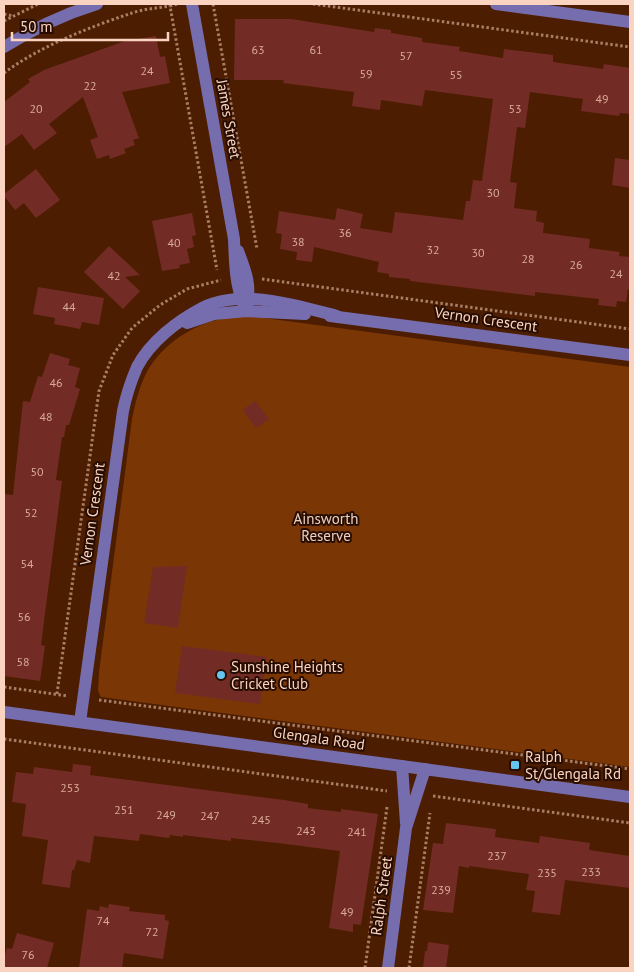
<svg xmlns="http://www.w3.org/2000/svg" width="634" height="972" font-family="'PT Sans',sans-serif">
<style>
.green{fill:#7b3605}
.building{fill:#732c25}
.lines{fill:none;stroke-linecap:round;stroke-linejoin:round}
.path{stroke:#a97e66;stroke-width:3;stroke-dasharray:2.5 2.5;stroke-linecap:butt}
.minor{stroke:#766dae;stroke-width:12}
.poi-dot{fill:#65c5ee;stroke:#270d01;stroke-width:2}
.labels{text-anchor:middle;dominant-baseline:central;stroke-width:4;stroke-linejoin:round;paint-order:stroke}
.number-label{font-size:12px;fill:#d9aa9a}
.street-label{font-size:15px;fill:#fbd4c1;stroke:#270d01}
.park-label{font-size:15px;fill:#edd0c2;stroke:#270d01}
.poi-label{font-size:15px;fill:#fbd4c1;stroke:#270d01;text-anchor:start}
</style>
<rect width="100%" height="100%" fill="#4c1d00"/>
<!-- green -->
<path class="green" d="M 257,317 L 630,367 L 630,767 L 101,697 L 98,691 L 99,672 L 132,419 C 135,405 138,391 144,378 C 157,348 190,325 222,319 C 233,316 245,317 257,317 Z"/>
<!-- building -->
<g class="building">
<polygon points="235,19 291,19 374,32 375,28 391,30 391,33 422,38 422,42 460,47 459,51 503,58 504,49 553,55 553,62 603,69 604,64 630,68 630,114 620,113 619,116 581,111 583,99 530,92 525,128 517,127 510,182 517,183 514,208 537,211 536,221 544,223 543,233 590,239 589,248 620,252 619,256 630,257 630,289 628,289 626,302 617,301 616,307 598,305 599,299 535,292 535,296 410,281 410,279 389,277 389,274 377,272 379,262 314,247 312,262 296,260 297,252 280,249 282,234 276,233 279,211 335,220 337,208 363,214 360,228 392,233 395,212 463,220 466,201 470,201 473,180 482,181 493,99 425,90 422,106 381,100 380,110 352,106 354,92 283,83 284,80 234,80"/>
<polygon points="156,36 160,57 165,56 170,83 122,92 139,138 133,140 135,145 124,149 126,153 110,159 109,155 97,159 90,140 98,137 83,97 49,124 57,133 34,150 22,134 4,147 4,102 30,82 28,79 44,70 125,41"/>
<polygon points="615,158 630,160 630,188 612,185"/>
<polygon points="36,169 60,200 36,218 24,203 15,210 4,196 4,194"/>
<polygon points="192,213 196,235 192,236 194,247 187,249 190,263 179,265 180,268 162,271 152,221"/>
<polygon points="109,246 140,275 125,277 140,291 123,309 84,272"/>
<polygon points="38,287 104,298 99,325 82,322 80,329 54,324 55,318 33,314"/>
<polygon points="50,353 70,359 68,365 80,368 75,387 80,389 69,425 66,425 64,437 62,437 56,480 62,481 41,645 45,646 40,681 4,676 4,494 13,495 23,401 30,402 38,376 42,377"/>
<polygon points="255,401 269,419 256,428 243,410"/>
<polygon points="187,566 178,628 144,623 153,567"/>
<polygon points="182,646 267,657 260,704 175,693"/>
<polygon points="73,764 91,766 90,775 284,800 308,804 308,808 341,812 341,809 378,814 361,925 353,924 353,932 329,928 340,851 278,843 231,838 231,841 183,835 183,837 170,835 169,838 140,834 139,841 94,836 90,863 77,860 74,870 72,870 70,888 42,884 48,840 22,836 26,804 12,802 16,772 33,774 34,767 72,772"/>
<polygon points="446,823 496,829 495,837 539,843 540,836 590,843 589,850 630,856 630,888 565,880 560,915 532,912 535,891 526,890 529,874 469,866 469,868 459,866 453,913 423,910 433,843 443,844"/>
<polygon points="109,904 130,907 129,911 165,915 165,920 169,921 163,959 124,953 122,968 79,968 87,909 99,911 100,906 108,908"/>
<polygon points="17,933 54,943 47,968 4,968 4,958 7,948 12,949"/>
<polygon points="428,942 449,945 446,968 423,968 425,951 427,951"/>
</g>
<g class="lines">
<!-- path -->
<g class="path">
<polyline points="177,4 170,6 217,270"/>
<polyline points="213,4 257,249"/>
<polyline points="313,4 630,47"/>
<polyline points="4,14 13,16"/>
<polyline points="4,21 38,4"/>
<path d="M 4,73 C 40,46 90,27 132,13 C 144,9 157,8 170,6"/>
<polyline points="262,279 630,329"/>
<polyline points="4,687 68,696"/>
<polyline points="57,694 99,391 113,355 132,328 160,305 187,289 221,280"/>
<polyline points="99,700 630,769"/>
<polyline points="4,739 387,791"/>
<polyline points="433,796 630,823"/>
<polyline points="365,968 387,807"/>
<polyline points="409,968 430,813"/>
</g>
<!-- minor -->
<g class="minor">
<path d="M 192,4 L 234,239 C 235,263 235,284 244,306"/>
<polyline points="496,4 630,22"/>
<path d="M 4,47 C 33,29 64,14 97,4"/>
<path d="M 238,251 C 246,272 251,284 247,306"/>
<polyline points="330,316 630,355"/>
<polyline points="187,323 214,314 246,311 305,314"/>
<polyline points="4,712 630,797"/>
<path d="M 80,722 L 123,411 C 126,396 131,381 137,367 C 150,342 177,321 202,308 C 216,300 238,298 254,299 C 282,301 310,309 337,316"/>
<polyline points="402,766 406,823"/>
<polyline points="388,968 406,828 425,769"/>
</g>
</g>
<!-- markers -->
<g class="poi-dot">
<circle cx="221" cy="675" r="5"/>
<rect x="510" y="760" width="10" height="10" rx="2.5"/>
</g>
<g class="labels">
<!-- number labels -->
<g class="number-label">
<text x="258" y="49">63</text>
<text x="316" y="49">61</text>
<text x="406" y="55">57</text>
<text x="147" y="70">24</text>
<text x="366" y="73">59</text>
<text x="456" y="74">55</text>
<text x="90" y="85">22</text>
<text x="602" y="98">49</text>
<text x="36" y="108">20</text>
<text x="515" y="108">53</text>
<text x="493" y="192">30</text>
<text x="345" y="232">36</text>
<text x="298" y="241">38</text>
<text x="174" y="242">40</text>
<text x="433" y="249">32</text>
<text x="478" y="252">30</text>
<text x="528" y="258">28</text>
<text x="576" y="264">26</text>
<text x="616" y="273">24</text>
<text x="114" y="275">42</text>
<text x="69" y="306">44</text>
<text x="56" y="382">46</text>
<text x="46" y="416">48</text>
<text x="37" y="471">50</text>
<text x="31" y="512">52</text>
<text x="27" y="563">54</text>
<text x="24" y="616">56</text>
<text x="23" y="661">58</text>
<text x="70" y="787">253</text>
<text x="124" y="809">251</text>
<text x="166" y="814">249</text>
<text x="210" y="815">247</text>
<text x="261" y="819">245</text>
<text x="306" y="830">243</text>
<text x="357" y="831">241</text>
<text x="497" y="855">237</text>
<text x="591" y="871">233</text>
<text x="547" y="872">235</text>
<text x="441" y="889">239</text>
<text x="347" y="911">49</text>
<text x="103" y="920">74</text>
<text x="152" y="931">72</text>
<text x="28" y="954">76</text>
</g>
<!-- street labels -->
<g class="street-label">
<text transform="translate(229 119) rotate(80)">James Street</text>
<text transform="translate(486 319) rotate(8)">Vernon Crescent</text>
<text transform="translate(92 514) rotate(-82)">Vernon Crescent</text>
<text transform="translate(319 738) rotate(8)">Glengala Road</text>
<text transform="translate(381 896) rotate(-82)">Ralph Street</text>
</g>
<!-- park labels -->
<g class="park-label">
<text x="326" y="518">Ainsworth<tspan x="326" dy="17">Reserve</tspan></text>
</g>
<!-- poi labels -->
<g class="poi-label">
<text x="231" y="666">Sunshine Heights<tspan x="231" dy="17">Cricket Club</tspan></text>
<text x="525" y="756">Ralph<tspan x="525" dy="17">St/Glengala Rd</tspan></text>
</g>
</g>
<!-- border -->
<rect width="634" height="972" fill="none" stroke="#fbd4c1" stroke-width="10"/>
<!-- scale -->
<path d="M12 32v8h156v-8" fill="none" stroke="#fbd4c1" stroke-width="2.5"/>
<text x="20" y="32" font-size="15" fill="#fbd4c1" stroke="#270d01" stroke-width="4" paint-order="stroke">50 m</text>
</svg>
